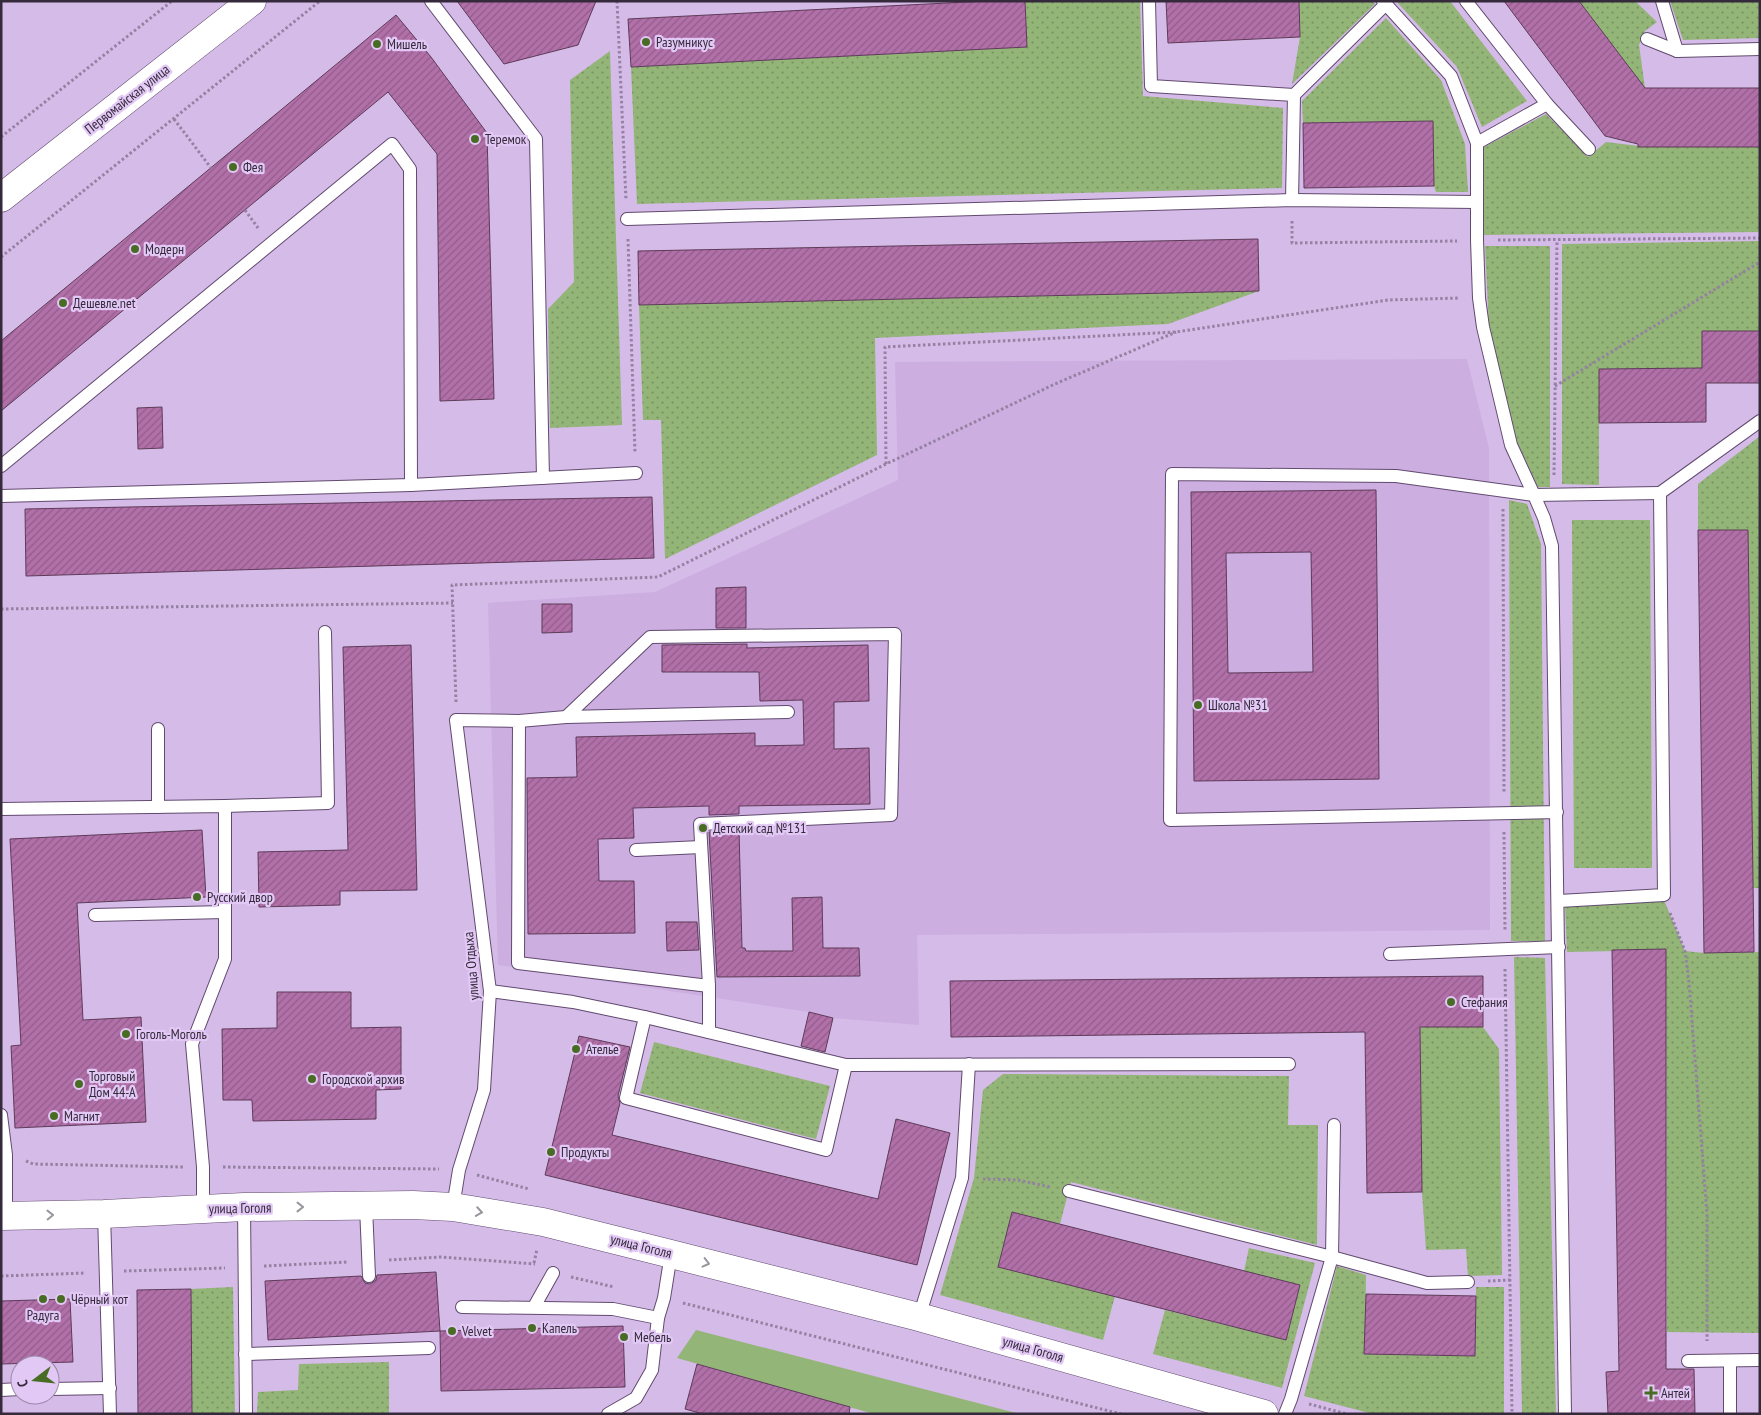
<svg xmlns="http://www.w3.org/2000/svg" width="1761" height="1415" font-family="'PT Sans Narrow',sans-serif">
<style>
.built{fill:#ccaee0}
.grass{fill:url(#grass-dots)}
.green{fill:#93b577}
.building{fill:url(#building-hatch);stroke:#5e3b59;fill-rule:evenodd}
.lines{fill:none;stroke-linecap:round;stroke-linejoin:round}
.service-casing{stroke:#614a6f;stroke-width:14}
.tertiary-casing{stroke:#614a6f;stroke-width:29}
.path{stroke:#9582a3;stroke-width:3;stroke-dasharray:2.5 2.5;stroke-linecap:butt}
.service{stroke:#fff;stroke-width:12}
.tertiary{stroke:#fff;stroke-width:28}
.oneway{stroke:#9a949d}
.poi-dot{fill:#486c24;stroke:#e2c8f4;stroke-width:2}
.labels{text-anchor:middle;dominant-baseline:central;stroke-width:4.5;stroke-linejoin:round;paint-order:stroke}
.poi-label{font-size:14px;fill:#342a3b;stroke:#e2c8f4;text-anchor:start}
.street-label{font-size:14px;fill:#342a3b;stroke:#e2c8f4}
</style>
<defs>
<pattern id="grass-dots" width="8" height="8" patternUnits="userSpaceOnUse" patternTransform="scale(1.25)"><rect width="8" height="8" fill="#93b577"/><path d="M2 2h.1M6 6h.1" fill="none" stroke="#799363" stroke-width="1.8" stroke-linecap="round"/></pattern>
<pattern id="building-hatch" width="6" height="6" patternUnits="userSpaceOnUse" patternTransform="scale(1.25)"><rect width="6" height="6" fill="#b270a9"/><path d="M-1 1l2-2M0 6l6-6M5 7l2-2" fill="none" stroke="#925c8b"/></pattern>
</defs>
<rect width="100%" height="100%" fill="#d5bbe7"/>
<!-- built -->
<polygon class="built" points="1467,359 1489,448 1490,930 917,935 919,1025 833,1018 809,1012 498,965 488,603 655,592 898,480 895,362"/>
<!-- grass -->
<g class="grass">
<polygon points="1025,1 1140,1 1143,96 1283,108 1282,188 637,204 631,67 1027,47"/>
<polygon points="1299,1 1372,1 1375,4 1292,84 1300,37"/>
<polygon points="1396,1 1450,1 1527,101 1482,127 1457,67"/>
<polygon points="1579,1 1635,1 1657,22 1645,31 1639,45 1645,88"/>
<polygon points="1670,1 1760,1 1760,38 1683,40"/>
<polygon points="1386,18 1441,80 1465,144 1468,192 1436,192 1434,186 1432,121 1303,123 1302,101"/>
<polygon points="610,51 622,425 550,428 548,309 574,282 570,80"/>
<polygon points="1546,114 1588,157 1606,142 1647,147 1760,147 1760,232 1484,235 1484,147"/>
<polygon points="1760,241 1760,331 1702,331 1702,368 1599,369 1599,485 1562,484 1562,244"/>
<polygon points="1485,246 1550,246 1550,487 1538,487 1517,442 1489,326"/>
<polygon points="1259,291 1168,324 875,338 877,455 665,559 661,420 643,420 639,305"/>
<polygon points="1760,436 1760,888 1753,888 1748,530 1698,530 1698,484"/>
<polygon points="1509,500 1527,504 1541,544 1545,941 1511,941"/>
<polygon points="1572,520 1650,520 1652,868 1574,868"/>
<polygon points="1664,900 1685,951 1704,953 1760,952 1760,1333 1667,1332 1666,950 1567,952 1565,906"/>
<polygon points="1514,957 1545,958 1556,1414 1522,1414"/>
<polygon points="1420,1027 1483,1027 1499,1049 1502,1275 1468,1276 1466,1249 1426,1250 1422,1192"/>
<polygon points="654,1042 830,1086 816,1139 640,1093"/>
<polygon points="1003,1074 1289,1076 1288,1125 1318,1125 1317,1245 1071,1182 1060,1224 1012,1212 998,1267 1115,1296 1103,1340 940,1295 974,1178 983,1090"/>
<polygon points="1249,1248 1315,1263 1282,1388 1153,1354 1165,1310 1286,1340 1300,1285 1244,1271"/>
<polygon points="1337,1266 1366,1275 1365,1354 1475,1356 1476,1287 1504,1287 1504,1414 1373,1414 1304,1396"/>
<polygon points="233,1287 235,1414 192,1414 191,1289"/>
<polygon points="389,1362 389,1414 257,1414 258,1392 298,1390 299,1364"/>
</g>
<!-- green -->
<polygon class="green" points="696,1330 1020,1414 874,1414 677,1358"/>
<!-- building -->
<g class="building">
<polygon points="457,1 596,1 578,45 504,64"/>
<polygon points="987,1 1025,1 1027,47 631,67 628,19"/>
<polygon points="1166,1 1299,1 1300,37 1168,43"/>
<polygon points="1504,1 1579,1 1645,88 1760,88 1760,147 1638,147 1638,144 1605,136"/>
<polygon points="396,15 431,57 487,133 494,399 440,401 437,154 388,92 1,411 1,341"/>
<polygon points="1433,121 1434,186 1304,188 1303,123"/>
<polygon points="1258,239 1259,291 639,305 638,251"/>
<polygon points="1702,331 1760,331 1760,383 1706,383 1706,422 1599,423 1599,369 1702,368"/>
<polygon points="162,407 163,448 138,449 137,408"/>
<path d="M 1376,490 L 1379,779 L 1194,781 L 1191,492 ZM 1311,552 L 1313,672 L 1228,673 L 1226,553 Z"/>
<polygon points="652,497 654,558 26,576 25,509"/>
<polygon points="1698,530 1748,530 1754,952 1704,953"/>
<polygon points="746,587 746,628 716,628 716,588"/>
<polygon points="542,604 572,604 572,632 542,633"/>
<polygon points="747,644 747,648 868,645 869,701 834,702 834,749 869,748 870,804 739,806 739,814 709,815 709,806 633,808 634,838 598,839 599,881 634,881 635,933 528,934 527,778 577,777 576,737 755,733 755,746 804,745 803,700 760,701 759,672 662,672 662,645"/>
<polygon points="411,645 417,890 340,891 340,905 259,907 258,852 348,850 343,647"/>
<polygon points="202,830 206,897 77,903 83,1020 141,1017 146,1122 15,1128 11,1046 21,1045 10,839"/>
<polygon points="739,830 742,948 745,948 746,951 793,951 792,898 822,897 823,948 859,948 860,976 717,977 709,832"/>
<polygon points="666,922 697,922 699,950 667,951"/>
<polygon points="1666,949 1666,1369 1694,1369 1695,1414 1608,1414 1606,1372 1619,1371 1612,950"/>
<polygon points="1483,976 1483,1027 1420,1027 1422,1192 1367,1193 1365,1032 951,1037 950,981"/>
<polygon points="277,992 351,992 351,1028 401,1027 401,1089 376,1090 376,1119 253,1121 252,1100 223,1100 222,1029 277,1028"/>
<polygon points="809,1012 833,1018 825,1052 801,1046"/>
<polygon points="579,1036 630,1047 618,1096 620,1103 612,1135 878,1199 896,1119 950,1133 917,1265 545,1175"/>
<polygon points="1012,1212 1300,1285 1286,1340 998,1267"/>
<polygon points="436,1272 440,1331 268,1340 265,1281 361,1276 365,1283 370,1284 376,1280 377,1275"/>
<polygon points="191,1289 192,1414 138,1414 137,1290"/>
<polygon points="1366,1294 1476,1296 1475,1356 1364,1354"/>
<polygon points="70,1299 73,1362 1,1364 1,1301"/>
<polygon points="623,1326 625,1387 441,1391 440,1331"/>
<polygon points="697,1364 850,1407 849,1414 703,1414 685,1409"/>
</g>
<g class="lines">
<!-- service casing -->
<g class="service-casing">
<g id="service">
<polyline points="431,1 536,139 543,478"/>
<polyline points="1149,1 1151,86 1294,95 1292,200"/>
<polyline points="1383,1 1451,76 1477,143 1477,240 1479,298 1483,327 1511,445 1534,495 1660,493"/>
<polyline points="1466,1 1547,104 1477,143"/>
<polyline points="1662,1 1677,51"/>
<polyline points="1647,39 1677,51 1760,49"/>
<polyline points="1294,95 1386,4"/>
<polyline points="1547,104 1589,149"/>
<polyline points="627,219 1292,200 1477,202"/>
<polyline points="1,466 392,144 410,169 411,485"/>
<polyline points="1,496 411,485 636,473"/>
<polyline points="519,721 566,717"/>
<polyline points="158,729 158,807"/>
<polyline points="225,806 328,803 325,632"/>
<polyline points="1,809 225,806 225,959 192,1044 203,1167 203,1209"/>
<path d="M 1557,812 L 1170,820 L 1172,474 L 1396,476 L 1534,495 L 1544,518 L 1552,546 C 1557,835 1562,1124 1565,1414"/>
<polyline points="636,850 701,847"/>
<polyline points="1559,901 1664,895 1660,493 1760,421"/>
<polyline points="95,915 225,912"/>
<polyline points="1390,954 1559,947"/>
<polyline points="490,991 573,1002 645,1017 626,1098 826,1150 846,1065 1289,1064"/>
<polyline points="645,1017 846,1065"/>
<polyline points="709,1032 709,986 700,824 891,815 895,634 650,637 566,717 788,712"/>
<polyline points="1,1115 6,1155 6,1216"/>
<polyline points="1069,1191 1332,1257 1427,1283 1468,1282"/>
<polyline points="244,1207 246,1414"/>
<polyline points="366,1207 369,1276"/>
<polyline points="453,1207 459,1170 484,1090 490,991 456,720 519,721 518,963 709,986"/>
<polyline points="104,1214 110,1414"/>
<polyline points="462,1307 613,1309 658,1318"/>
<polyline points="534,1307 553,1273"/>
<polyline points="919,1317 962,1178 969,1064"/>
<polyline points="245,1354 429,1348"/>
<polyline points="1688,1361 1760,1360"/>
<polyline points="50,1389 110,1388"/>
<polyline points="1,1390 20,1389"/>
<polyline points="608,1414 636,1398 652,1370 658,1318 664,1298 671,1254"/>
<polyline points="1285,1414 1291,1399 1332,1257 1334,1125"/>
<polyline points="1730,1414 1730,1361"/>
</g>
</g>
<!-- tertiary casing -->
<g class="tertiary-casing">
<g id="tertiary">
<polyline points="1,198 252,1"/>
<polyline points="1,1216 104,1214 244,1207 413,1205 453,1207 543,1222 671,1254 919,1317 1264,1414"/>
</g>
</g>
<!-- path -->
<g class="path">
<polyline points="617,1 626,200"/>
<polyline points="174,119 211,168"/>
<polyline points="1,137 172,1"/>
<polyline points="245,210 258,228"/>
<polyline points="1292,221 1292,243 1457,241"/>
<polyline points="628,239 635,453"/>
<polyline points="1498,240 1760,238"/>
<polyline points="1,257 320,1"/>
<polyline points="1555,386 1760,262"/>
<polyline points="886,464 885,347 1176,332 1388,300 1460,298"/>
<polyline points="1554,475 1557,240"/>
<polyline points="1503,509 1504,793"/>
<polyline points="1,609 453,603"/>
<polyline points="456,702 452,585 658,577 886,464 1055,384 1176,332"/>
<polyline points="1504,832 1505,931"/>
<polyline points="1670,913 1685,951 1689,982 1707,1214 1707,1341"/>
<polyline points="1505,969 1512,1414"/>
<polyline points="26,1161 33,1164 184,1167"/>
<polyline points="223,1167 439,1169"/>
<polyline points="477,1175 529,1189"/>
<polyline points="983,1179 1018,1180 1050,1187"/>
<polyline points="389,1260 441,1257 535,1264"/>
<polyline points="534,1263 537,1249"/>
<polyline points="264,1266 348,1262"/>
<polyline points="124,1271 225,1268"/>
<polyline points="1,1276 86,1273"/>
<polyline points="571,1277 614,1287"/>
<polyline points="1488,1281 1510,1280"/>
<polyline points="683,1303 1121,1414"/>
<polyline points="1309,1404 1347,1414"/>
</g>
<!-- service -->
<use href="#service" class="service"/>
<!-- tertiary -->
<use href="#tertiary" class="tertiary"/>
</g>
<!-- one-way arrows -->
<defs><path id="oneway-chevron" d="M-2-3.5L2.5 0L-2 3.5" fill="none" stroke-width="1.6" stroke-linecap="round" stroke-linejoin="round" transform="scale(1.25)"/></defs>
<g class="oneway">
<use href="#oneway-chevron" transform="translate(300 1207)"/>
<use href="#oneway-chevron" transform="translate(479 1212) rotate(9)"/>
<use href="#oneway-chevron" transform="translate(50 1215) rotate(-1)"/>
<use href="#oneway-chevron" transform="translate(706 1263) rotate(14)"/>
</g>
<!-- markers -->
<g class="poi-dot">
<circle cx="646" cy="42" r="5"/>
<circle cx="377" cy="44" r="5"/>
<circle cx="475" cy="139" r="5"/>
<circle cx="233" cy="167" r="5"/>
<circle cx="135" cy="249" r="5"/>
<circle cx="63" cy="303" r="5"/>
<circle cx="1198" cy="705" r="5"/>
<circle cx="703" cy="828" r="5"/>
<circle cx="197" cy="897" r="5"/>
<circle cx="1451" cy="1002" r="5"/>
<circle cx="126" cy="1034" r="5"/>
<circle cx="576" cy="1049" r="5"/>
<circle cx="312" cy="1079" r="5"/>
<circle cx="79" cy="1084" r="5"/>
<circle cx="54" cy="1116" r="5"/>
<circle cx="551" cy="1152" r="5"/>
<circle cx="43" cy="1299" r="5"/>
<circle cx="61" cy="1299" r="5"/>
<circle cx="532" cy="1328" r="5"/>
<circle cx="452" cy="1331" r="5"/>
<circle cx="624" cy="1337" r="5"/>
<path d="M1648.5 1385.5h5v5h5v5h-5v5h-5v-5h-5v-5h5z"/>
</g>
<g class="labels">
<!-- poi labels -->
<g class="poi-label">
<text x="656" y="42">Разумникус</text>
<text x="387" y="44">Мишель</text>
<text x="485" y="139">Теремок</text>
<text x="243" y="167">Фея</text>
<text x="145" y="249">Модерн</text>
<text x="73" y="303">Дешевле.net</text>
<text x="1208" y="705">Школа №31</text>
<text x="713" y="828">Детский сад №131</text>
<text x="207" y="897">Русский двор</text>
<text x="1461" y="1002">Стефания</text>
<text x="136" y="1034">Гоголь-Моголь</text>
<text x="586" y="1049">Ателье</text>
<text x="89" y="1076">Торговый<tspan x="89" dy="16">Дом 44-А</tspan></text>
<text x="322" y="1079">Городской архив</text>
<text x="64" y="1116">Магнит</text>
<text x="561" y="1152">Продукты</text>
<text x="71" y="1299">Чёрный кот</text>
<text x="43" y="1315" text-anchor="middle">Радуга</text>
<text x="542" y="1328">Капель</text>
<text x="462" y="1331">Velvet</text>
<text x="634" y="1337">Мебель</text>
<text x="1661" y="1393">Антей</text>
</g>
<!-- street labels -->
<g class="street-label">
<text transform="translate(127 99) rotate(-38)">Первомайская улица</text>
<text transform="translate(471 966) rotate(-95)">улица Отдыха</text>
<text transform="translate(240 1208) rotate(-1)">улица Гоголя</text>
<text transform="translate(641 1246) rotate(14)">улица Гоголя</text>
<text transform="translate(1033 1349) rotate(16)">улица Гоголя</text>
</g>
</g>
<!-- border -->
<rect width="1761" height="1415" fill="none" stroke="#342a3b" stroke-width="5"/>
<!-- north arrow -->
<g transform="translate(35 1380) rotate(254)"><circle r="24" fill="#e2c8f4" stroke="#9c89aa"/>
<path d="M0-4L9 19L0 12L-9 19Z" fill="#486c24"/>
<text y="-8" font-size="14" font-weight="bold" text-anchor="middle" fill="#342a3b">С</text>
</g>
</svg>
